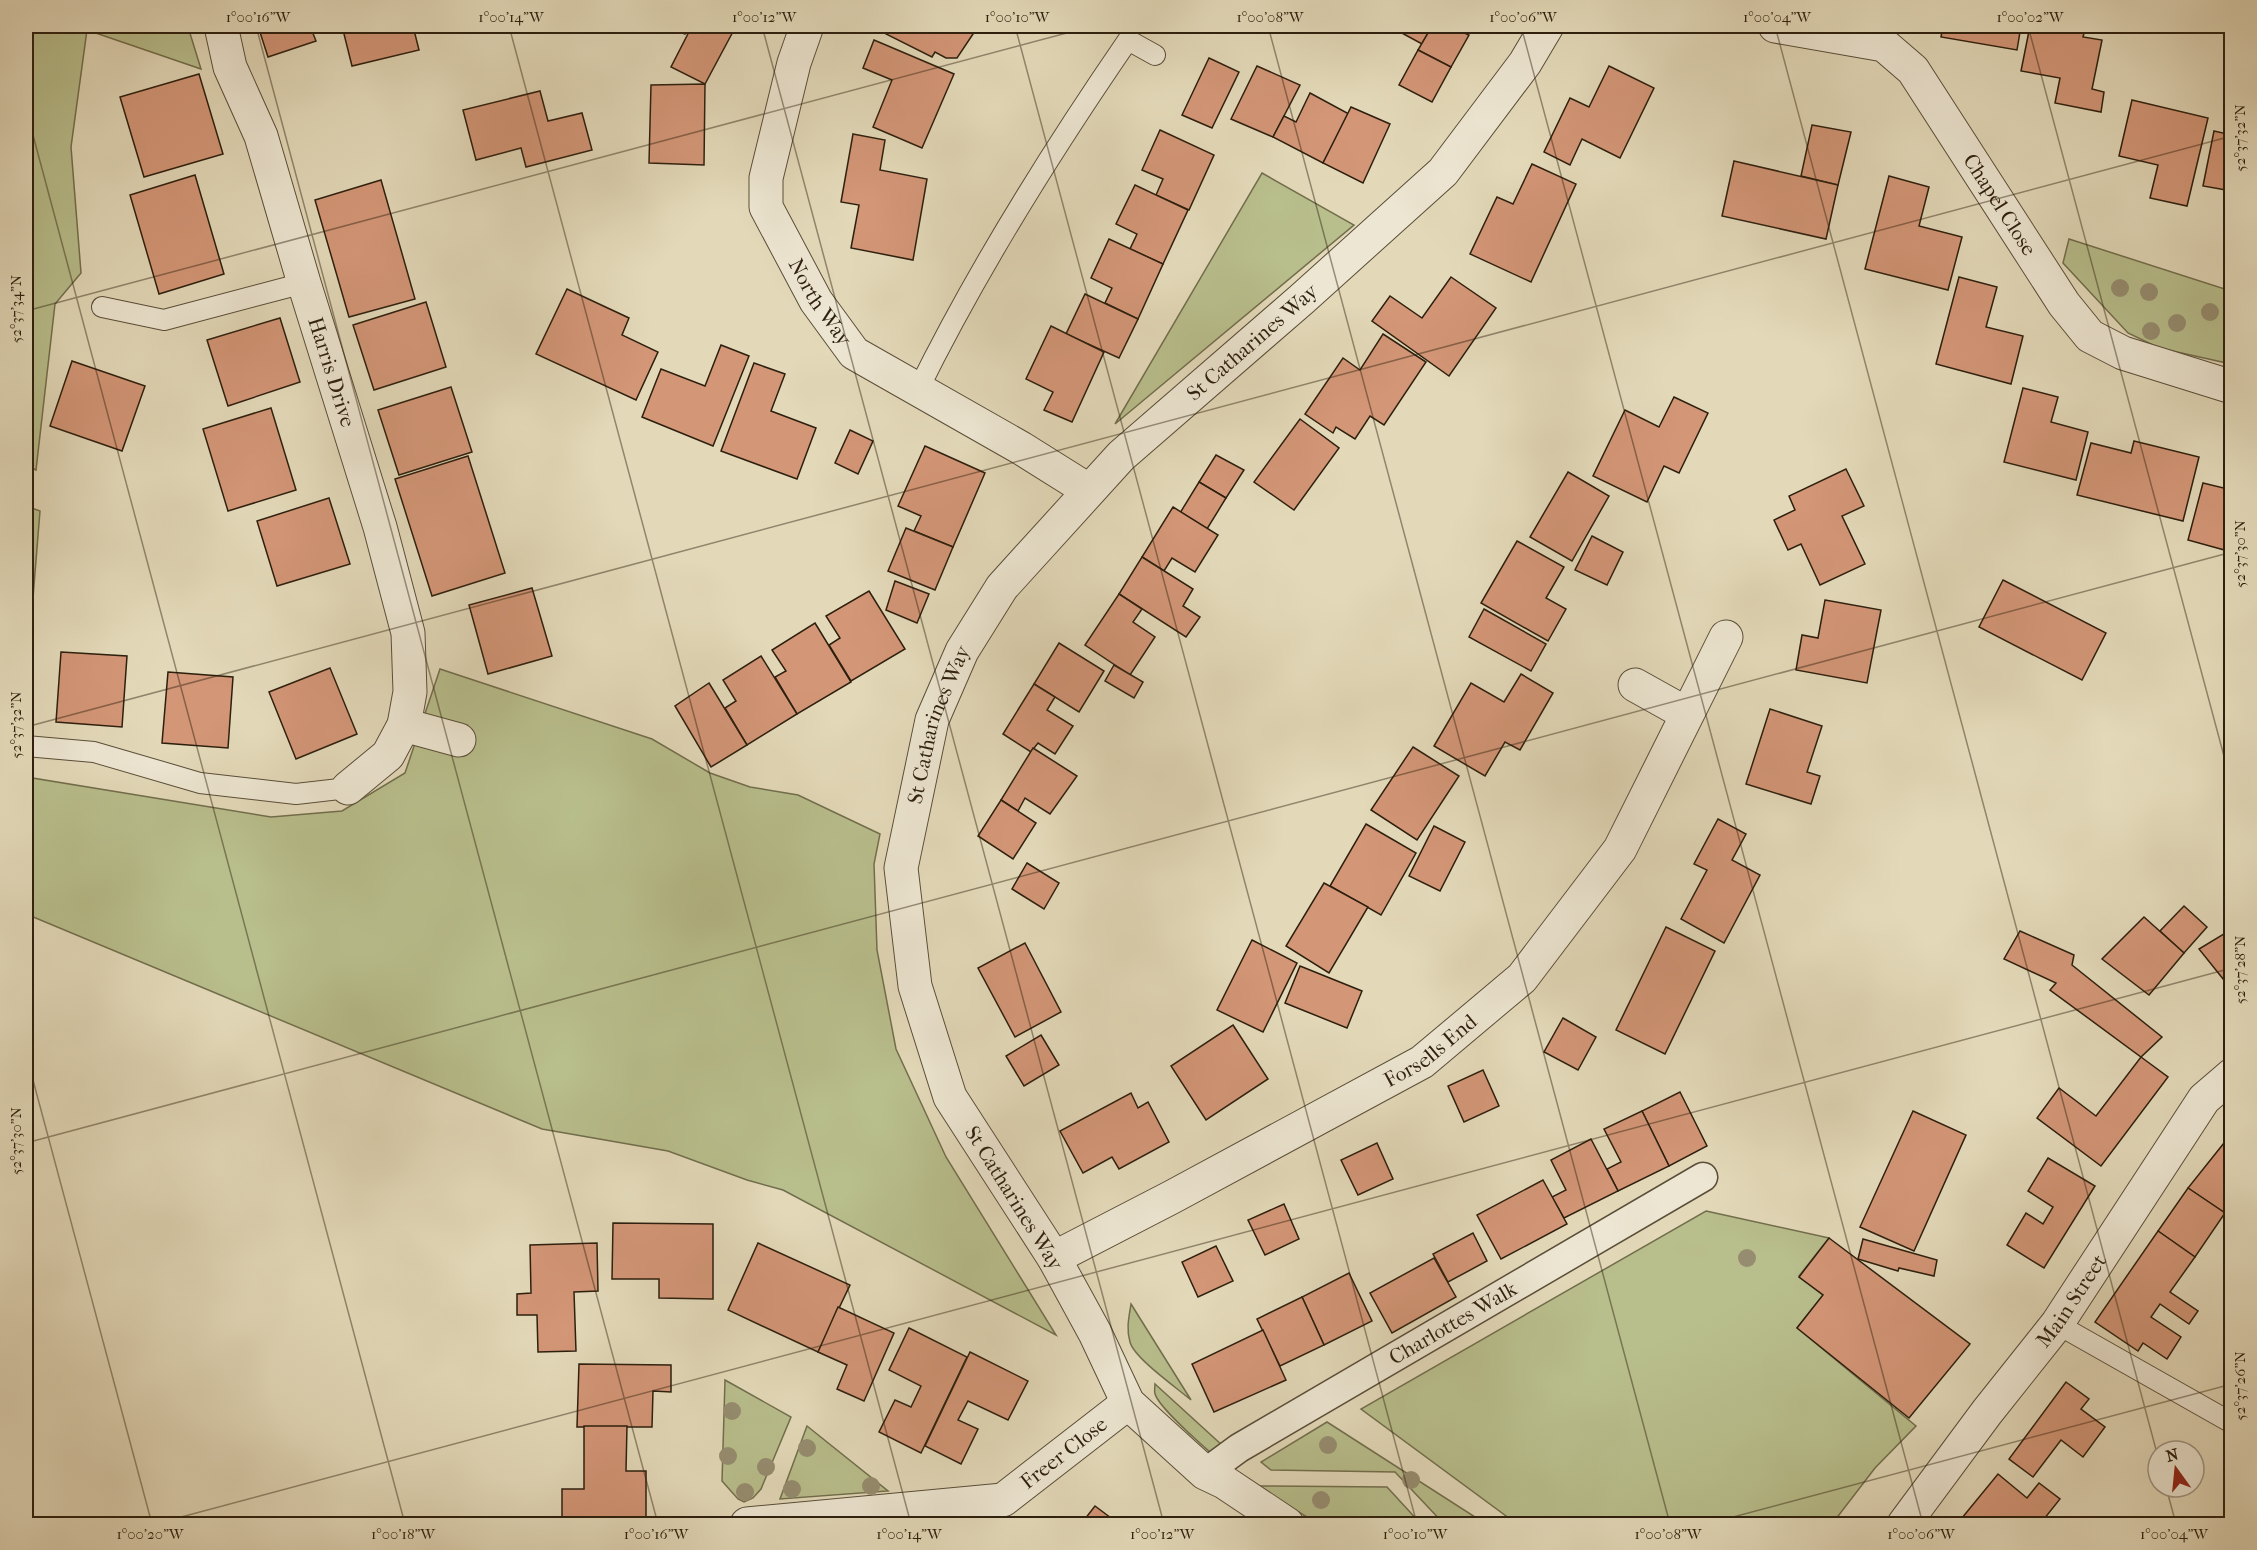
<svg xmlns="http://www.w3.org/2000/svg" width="2257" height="1550" font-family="'IM FELL French Canon',serif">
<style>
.green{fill:#b8be8c;stroke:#726e4d;stroke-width:1.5}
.building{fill:#d39677;stroke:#2d1f0e;stroke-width:1.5}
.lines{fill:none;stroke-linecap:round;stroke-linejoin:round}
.service-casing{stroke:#5a4e39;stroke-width:22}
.pedestrian-casing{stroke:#5a4e39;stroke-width:31}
.minor-casing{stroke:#5a4e39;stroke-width:35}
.tertiary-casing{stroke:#5a4e39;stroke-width:35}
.service{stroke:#ede6d2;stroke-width:20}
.pedestrian{stroke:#ede6d2;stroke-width:28}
.minor{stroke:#ede6d2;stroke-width:33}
.tertiary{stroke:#ede6d2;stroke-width:33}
.tree{fill:#968d70}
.ticks{fill:none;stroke:#2d1f0e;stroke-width:1.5;stroke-opacity:0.45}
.labels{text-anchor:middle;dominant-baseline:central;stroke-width:6;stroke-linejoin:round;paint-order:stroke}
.street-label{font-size:21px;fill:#2d1f0e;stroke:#ede6d2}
.neatline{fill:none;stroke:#2d1f0e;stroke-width:2}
.ticks-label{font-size:15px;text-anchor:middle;fill:#2d1f0e}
</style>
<rect width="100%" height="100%" fill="#e3d9b9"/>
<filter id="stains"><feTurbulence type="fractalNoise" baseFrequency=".00333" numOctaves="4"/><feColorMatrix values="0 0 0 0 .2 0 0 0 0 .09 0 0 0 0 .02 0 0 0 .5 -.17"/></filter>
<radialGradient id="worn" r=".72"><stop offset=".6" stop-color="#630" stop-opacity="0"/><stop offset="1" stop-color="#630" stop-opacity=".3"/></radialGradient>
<!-- green -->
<g class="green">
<polygon points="26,26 174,26 189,30 201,69 87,30 71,147 81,273 55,304 36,470 26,465"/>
<polygon points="1262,173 1354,225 1115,424"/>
<polygon points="2069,239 2231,291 2231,364 2159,348 2128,333 2063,263"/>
<polygon points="26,506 40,511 26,684"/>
<polygon points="440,669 652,739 710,773 750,787 798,795 880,834 874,864 877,950 896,1049 946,1157 1056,1335 783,1190 747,1180 668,1151 542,1129 26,914 26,777 271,817 342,811 405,773"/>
<polygon points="1706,1211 1829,1238 1799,1276 1823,1295 1797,1328 1916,1426 1875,1468 1832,1524 1517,1524 1361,1409"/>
<path d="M 1131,1304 L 1191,1400 C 1177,1388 1134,1358 1130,1342 C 1126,1329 1129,1317 1131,1304 Z"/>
<polygon points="725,1380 791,1417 761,1489 753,1498 744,1502 738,1499 722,1481"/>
<path d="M 1155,1384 L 1223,1446 L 1213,1455 C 1200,1443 1160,1409 1155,1394 C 1154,1391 1155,1387 1155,1384 Z"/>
<polygon points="1327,1422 1486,1524 1444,1524 1395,1472 1271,1470 1261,1462"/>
<polygon points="807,1426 888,1491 780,1499"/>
<polygon points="1257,1486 1387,1487 1421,1524 1318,1524"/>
</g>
<!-- building -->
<g class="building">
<polygon points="258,26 310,26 316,41 268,57"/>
<polygon points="342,26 413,26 419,50 352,66"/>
<polygon points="666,26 689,26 685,34"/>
<polygon points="692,26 736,26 705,84 671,67"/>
<polygon points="890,26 974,26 975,31 957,58 946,58 935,52 932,57 886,34"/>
<polygon points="1389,26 1432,26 1422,44"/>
<polygon points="1432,26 1449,26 1469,35 1451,67 1418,50"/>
<polygon points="1943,26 2021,26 2017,50 1941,37"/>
<polygon points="2030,26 2086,26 2083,37 2102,40 2092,89 2104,92 2101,112 2055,103 2060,78 2021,71"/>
<polygon points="874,40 954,74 922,148 873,127 892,80 863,68"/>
<polygon points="1418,50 1451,67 1432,102 1399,85"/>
<polygon points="1209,58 1239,72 1212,128 1182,115"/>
<polygon points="1257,66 1300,85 1273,137 1231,119"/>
<polygon points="1609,66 1654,88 1620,158 1582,139 1570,165 1544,152 1570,98 1589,107"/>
<polygon points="199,74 223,154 144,177 120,97"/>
<polygon points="705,84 704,165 649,163 651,85"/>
<polygon points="540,91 548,121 582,113 592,150 526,167 521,148 476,160 463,110"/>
<polygon points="1310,93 1349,114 1323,163 1273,137 1284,116 1296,122"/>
<polygon points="2132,100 2208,118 2187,206 2150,198 2158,165 2119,156"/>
<polygon points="1351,107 1390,124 1363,183 1323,163"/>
<polygon points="1812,125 1851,132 1838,185 1801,176"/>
<polygon points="1160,130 1214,155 1189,210 1156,195 1163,179 1142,170"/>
<polygon points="2214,131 2232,135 2232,191 2203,186"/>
<polygon points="853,134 885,140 880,170 927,179 913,260 851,248 859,205 841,202"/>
<polygon points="1734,161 1838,185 1826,239 1722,216"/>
<polygon points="1532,164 1576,184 1531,282 1470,254 1497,197 1513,204"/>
<polygon points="195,175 224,274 159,294 130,195"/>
<polygon points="1889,176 1929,187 1919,226 1962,237 1948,290 1865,269"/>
<polygon points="381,180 415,299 349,317 315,200"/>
<polygon points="1135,185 1188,210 1163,264 1130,249 1137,234 1116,224"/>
<polygon points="1109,239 1163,264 1138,319 1105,303 1112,288 1091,278"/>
<polygon points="1451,277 1496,308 1449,376 1372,321 1390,296 1422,318"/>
<polygon points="1959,277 1997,287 1986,327 2023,336 2011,384 1936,364"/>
<polygon points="567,289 629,318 622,335 658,352 636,400 536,354"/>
<polygon points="1085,294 1138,319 1119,358 1066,334"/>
<polygon points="426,302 446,367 374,390 353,325"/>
<polygon points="280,318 300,382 228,406 207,340"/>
<polygon points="1051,326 1104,352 1072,422 1044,410 1053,392 1026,379"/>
<polygon points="1383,334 1426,362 1384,425 1370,416 1355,439 1336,427 1333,433 1305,414 1343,358 1360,370"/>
<polygon points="721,345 749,356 713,446 642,417 661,369 705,386"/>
<polygon points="72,361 145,386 122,451 50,426"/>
<polygon points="754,363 785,374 771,411 816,428 797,479 721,451"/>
<polygon points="451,387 472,452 399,475 378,410"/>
<polygon points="2023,388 2058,397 2051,422 2088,432 2076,480 2004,462"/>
<polygon points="1674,397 1708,413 1679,473 1664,466 1647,502 1593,476 1625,410 1659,427"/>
<polygon points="271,408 296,490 228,511 203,429"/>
<polygon points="1300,419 1339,448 1294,510 1254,482"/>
<polygon points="850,430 873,441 858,474 835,463"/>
<polygon points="2134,441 2199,457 2183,521 2077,495 2091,443 2131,453"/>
<polygon points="925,446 985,473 953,547 914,531 921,516 898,506"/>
<polygon points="1216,455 1244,470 1226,498 1199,482"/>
<polygon points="468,456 505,573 432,596 395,479"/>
<polygon points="1846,469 1864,506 1842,516 1865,564 1820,585 1801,544 1788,550 1774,520 1795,510 1789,496"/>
<polygon points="1568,472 1609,496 1572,561 1530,537"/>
<polygon points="1199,482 1226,498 1207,529 1180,513"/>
<polygon points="2203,483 2232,490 2232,537 2228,551 2188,540"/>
<polygon points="329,498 350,564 277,586 257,521"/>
<polygon points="1173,507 1218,535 1195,572 1172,558 1164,571 1142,557"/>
<polygon points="906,528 953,547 935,590 888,571"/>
<polygon points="1592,536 1623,552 1607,585 1575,570"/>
<polygon points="1517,541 1564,567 1546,598 1566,609 1548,641 1481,603"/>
<polygon points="1142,557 1193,589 1183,606 1200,617 1186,637 1119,594"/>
<polygon points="2003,580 2106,633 2082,680 1979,627"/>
<polygon points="895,581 929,594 917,623 886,610"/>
<polygon points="532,588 552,656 488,674 469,605"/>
<polygon points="869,591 905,649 851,681 829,645 840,638 826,616"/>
<polygon points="1119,594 1142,609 1133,622 1155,637 1130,675 1085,645"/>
<polygon points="1825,600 1881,610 1867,683 1796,670 1802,635 1818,638"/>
<polygon points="1484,609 1546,644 1531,671 1469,637"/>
<polygon points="815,623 851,682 797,714 775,677 786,671 772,650"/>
<polygon points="1059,643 1104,671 1079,712 1034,684"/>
<polygon points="61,652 127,656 122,727 56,722"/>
<polygon points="761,656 797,714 747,745 725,708 736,701 723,680"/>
<polygon points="1114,665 1143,682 1134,698 1105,681"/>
<polygon points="330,668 357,734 296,759 269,692"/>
<polygon points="168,672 233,677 228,748 162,743"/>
<polygon points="1521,674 1553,693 1520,750 1505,742 1485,776 1434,746 1471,683 1504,702"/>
<polygon points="709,683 747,745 711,767 675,706"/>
<polygon points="1034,684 1055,697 1047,710 1073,726 1055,754 1038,743 1031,752 1003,734"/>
<polygon points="1770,709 1822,726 1807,772 1820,776 1811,804 1746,784"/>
<polygon points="1413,747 1459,776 1417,840 1371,810"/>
<polygon points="1033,748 1077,776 1050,814 1025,798 1018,811 1001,800"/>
<polygon points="1001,800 1036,823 1013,859 978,836"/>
<polygon points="1718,819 1746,834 1732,860 1760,875 1724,943 1681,919 1707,870 1694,864"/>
<polygon points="1366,824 1416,853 1381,915 1330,886"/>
<polygon points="1434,826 1465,842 1440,891 1409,876"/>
<polygon points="1027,863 1059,883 1044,909 1012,889"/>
<polygon points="1324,883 1368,907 1329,973 1286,946"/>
<polygon points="2184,906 2207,927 2184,953 2160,931"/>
<polygon points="2144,917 2184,953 2149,995 2102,959"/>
<polygon points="1666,927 1715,951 1665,1054 1616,1030"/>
<polygon points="2232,929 2232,990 2199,949"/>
<polygon points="2020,931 2074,955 2072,965 2162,1037 2141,1057 2050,990 2056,983 2004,959"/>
<polygon points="1252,940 1297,963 1263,1032 1217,1010"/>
<polygon points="1025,943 1061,1012 1015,1037 978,968"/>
<polygon points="1300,966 1362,991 1347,1028 1285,1003"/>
<polygon points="1563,1018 1596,1037 1578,1070 1544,1052"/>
<polygon points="1233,1025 1268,1079 1206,1120 1171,1066"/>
<polygon points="1041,1035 1059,1065 1024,1086 1006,1056"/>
<polygon points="2141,1057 2168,1077 2101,1166 2037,1118 2059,1088 2096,1116"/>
<polygon points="1483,1070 1499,1106 1464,1122 1448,1086"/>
<polygon points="1680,1092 1707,1146 1669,1166 1642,1111"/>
<polygon points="1131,1093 1138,1108 1148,1102 1169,1142 1119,1169 1112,1157 1083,1173 1060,1131"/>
<polygon points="1642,1111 1669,1166 1618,1191 1607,1169 1621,1162 1604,1129"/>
<polygon points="1913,1111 1966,1135 1914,1251 1860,1227"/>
<polygon points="2232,1133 2232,1207 2225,1213 2188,1188"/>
<polygon points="1591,1139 1618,1191 1564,1218 1552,1197 1566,1190 1551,1160"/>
<polygon points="1377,1143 1393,1179 1358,1195 1341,1160"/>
<polygon points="2048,1158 2095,1186 2044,1268 2007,1245 2026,1213 2043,1224 2053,1207 2028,1191"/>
<polygon points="1543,1180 1567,1224 1501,1259 1477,1215"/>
<polygon points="2188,1188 2225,1213 2195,1257 2158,1231"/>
<polygon points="1284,1204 1299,1239 1265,1255 1248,1220"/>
<polygon points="613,1223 713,1224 713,1299 659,1298 659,1279 612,1279"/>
<polygon points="2158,1231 2195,1257 2170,1292 2198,1311 2189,1324 2160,1304 2151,1317 2181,1337 2167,1359 2143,1343 2138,1351 2095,1322"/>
<polygon points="1473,1233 1487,1261 1448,1282 1433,1254"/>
<polygon points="1829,1238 1970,1344 1909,1418 1797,1328 1823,1295 1799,1277"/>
<polygon points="1863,1239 1937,1260 1934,1276 1899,1268 1898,1271 1858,1259"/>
<polygon points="597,1243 598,1291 574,1292 576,1351 538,1352 537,1315 517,1315 517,1294 531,1293 530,1245"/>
<polygon points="758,1243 850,1285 818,1352 728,1310"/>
<polygon points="1216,1246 1233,1281 1198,1297 1182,1262"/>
<polygon points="1434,1258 1456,1297 1392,1333 1370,1293"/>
<polygon points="1349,1273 1372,1321 1324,1345 1302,1297"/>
<polygon points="1302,1297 1324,1345 1280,1366 1257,1319"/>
<polygon points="838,1307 894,1333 864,1401 837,1389 847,1365 818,1352"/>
<polygon points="909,1328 967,1357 921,1453 879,1432 895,1400 911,1407 921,1386 889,1370"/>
<polygon points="1263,1330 1286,1380 1214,1412 1192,1364"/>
<polygon points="970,1352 1028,1381 1008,1420 968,1401 958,1420 978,1429 961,1464 925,1446"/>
<polygon points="579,1364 671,1365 671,1392 653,1391 652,1427 577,1427"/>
<polygon points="2066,1382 2089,1399 2081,1409 2105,1427 2083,1457 2061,1440 2033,1477 2009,1459"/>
<polygon points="584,1426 627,1426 626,1471 646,1471 646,1523 562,1523 562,1489 584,1489"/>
<polygon points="1998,1474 2027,1498 2039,1483 2060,1499 2040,1524 1957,1524"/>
<polygon points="1095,1506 1119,1524 1081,1524"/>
</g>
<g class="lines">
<!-- service casing -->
<g class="service-casing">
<g id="service">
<polyline points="102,307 164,320 304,283"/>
<path d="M 918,390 C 978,268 1051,152 1128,40 L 1155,55"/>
<polyline points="26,746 94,752 200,783 296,794 348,788"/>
<polyline points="2057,1324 2232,1423"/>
</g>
</g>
<!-- pedestrian casing -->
<g class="pedestrian-casing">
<g id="pedestrian">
<path id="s1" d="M 1205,1473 L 1239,1448 L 1703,1177"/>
</g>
</g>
<!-- minor casing -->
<g class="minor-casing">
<g id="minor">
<path id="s2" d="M 221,26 L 230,67 L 261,136 L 304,283 L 380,527 L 408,633 L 410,692 L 404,725 L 388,755 L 348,788"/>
<path id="s3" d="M 807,26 L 794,63 L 766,178 L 766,207 L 816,301 L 854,353 L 1021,448 L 1088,490"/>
<path id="s4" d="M 1775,26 L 1884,45 L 1913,70 L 2064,304 L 2090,336 L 2123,353 L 2232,387"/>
<polyline points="1635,685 1687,714"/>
<polyline points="404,725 459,740"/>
<path id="s5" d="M 1054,1258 L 1172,1197 L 1422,1062 L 1522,978 L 1620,849 L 1726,637"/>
<path id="s6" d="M 747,1524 L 1003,1500 L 1128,1403"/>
<path id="s7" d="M 1287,1524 L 1224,1482 L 1205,1473 L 1128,1403 L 1095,1333 L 1054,1258 L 950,1097 L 915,986 L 901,868 L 932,720 L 962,651 L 1002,587 L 1121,456 L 1302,299 L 1443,172 L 1525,63 L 1547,26"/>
</g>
</g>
<!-- tertiary casing -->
<g class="tertiary-casing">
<g id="tertiary">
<path id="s8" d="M 1904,1524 L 1987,1412 L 2057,1324 L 2204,1099 L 2232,1075"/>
</g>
</g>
<!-- service -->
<use href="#service" class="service"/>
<!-- pedestrian -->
<use href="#pedestrian" class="pedestrian"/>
<!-- minor -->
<use href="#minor" class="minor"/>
<!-- tertiary -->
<use href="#tertiary" class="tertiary"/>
</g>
<!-- trees -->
<g class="tree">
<circle cx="2120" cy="288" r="9"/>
<circle cx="2149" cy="292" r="9"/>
<circle cx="2210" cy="312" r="9"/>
<circle cx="2177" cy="323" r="9"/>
<circle cx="2151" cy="331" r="9"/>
<circle cx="1747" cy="1258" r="9"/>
<circle cx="732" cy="1411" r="9"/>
<circle cx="1328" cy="1445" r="9"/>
<circle cx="807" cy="1448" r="9"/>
<circle cx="728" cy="1456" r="9"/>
<circle cx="766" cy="1467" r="9"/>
<circle cx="1411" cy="1480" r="9"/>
<circle cx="871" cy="1486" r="9"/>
<circle cx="792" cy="1489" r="9"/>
<circle cx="745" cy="1492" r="9"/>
<circle cx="1321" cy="1500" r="9"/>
</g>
<!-- ticks -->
<path class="ticks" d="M 256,26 L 658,1524M 509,26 L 911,1524M 762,26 L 1164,1524M 1015,26 L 1417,1524M 1268,26 L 1670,1524M 1521,26 L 1923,1524M 1775,26 L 2158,1457M 2028,26 L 2232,786M 26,109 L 405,1524M 26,311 L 1093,26M 26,727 L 2232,136M 26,1054 L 152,1524M 26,1143 L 2232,552M 2166,1487 L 2176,1524M 155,1524 L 2232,968M 1707,1524 L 2232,1384"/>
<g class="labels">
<!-- street labels -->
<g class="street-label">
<text stroke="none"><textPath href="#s4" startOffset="309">Chapel Close</textPath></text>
<text stroke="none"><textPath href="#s3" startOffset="296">North Way</textPath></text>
<text stroke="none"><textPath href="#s7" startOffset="1443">St Catharines Way</textPath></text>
<text stroke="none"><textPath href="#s2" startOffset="364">Harris Drive</textPath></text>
<text stroke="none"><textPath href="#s7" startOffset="939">St Catharines Way</textPath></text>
<text stroke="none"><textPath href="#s5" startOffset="430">Forsells End</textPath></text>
<text transform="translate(1014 1198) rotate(58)">St Catharines Way</text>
<text stroke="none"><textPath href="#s8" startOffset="279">Main Street</textPath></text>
<text stroke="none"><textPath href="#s1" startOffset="290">Charlottes Walk</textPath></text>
<text stroke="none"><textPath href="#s6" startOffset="334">Freer Close</textPath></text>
</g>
</g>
<!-- margin -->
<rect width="2257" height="1550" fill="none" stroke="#e3d9b9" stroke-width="66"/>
<!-- north arrow -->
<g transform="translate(2176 1469) rotate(345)"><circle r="28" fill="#ede6d2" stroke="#a09684" stroke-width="1.5"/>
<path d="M0-4.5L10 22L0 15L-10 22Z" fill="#8f2418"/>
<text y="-9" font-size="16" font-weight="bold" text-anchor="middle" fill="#2d1f0e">N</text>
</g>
<rect x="33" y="33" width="2191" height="1484" class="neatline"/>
<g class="ticks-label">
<text x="258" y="22">1°00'16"W</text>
<text x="511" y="22">1°00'14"W</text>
<text x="764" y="22">1°00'12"W</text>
<text x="1017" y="22">1°00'10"W</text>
<text x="1270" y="22">1°00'08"W</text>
<text x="1523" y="22">1°00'06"W</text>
<text x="1777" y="22">1°00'04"W</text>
<text x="2030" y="22">1°00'02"W</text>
<text transform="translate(2240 138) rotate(-90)" y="5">52°37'32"N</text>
<text transform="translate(16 309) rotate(-90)" y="5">52°37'34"N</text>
<text transform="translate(2240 554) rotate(-90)" y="5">52°37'30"N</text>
<text transform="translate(16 725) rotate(-90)" y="5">52°37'32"N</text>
<text transform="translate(2240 970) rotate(-90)" y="5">52°37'28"N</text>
<text transform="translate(16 1141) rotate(-90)" y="5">52°37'30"N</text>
<text transform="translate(2240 1386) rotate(-90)" y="5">52°37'26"N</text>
<text x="150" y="1539">1°00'20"W</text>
<text x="403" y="1539">1°00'18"W</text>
<text x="656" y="1539">1°00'16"W</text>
<text x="909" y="1539">1°00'14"W</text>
<text x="1162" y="1539">1°00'12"W</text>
<text x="1415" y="1539">1°00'10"W</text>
<text x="1668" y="1539">1°00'08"W</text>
<text x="1921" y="1539">1°00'06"W</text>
<text x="2174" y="1539">1°00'04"W</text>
</g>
<rect width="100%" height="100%" filter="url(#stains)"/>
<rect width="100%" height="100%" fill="url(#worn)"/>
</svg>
